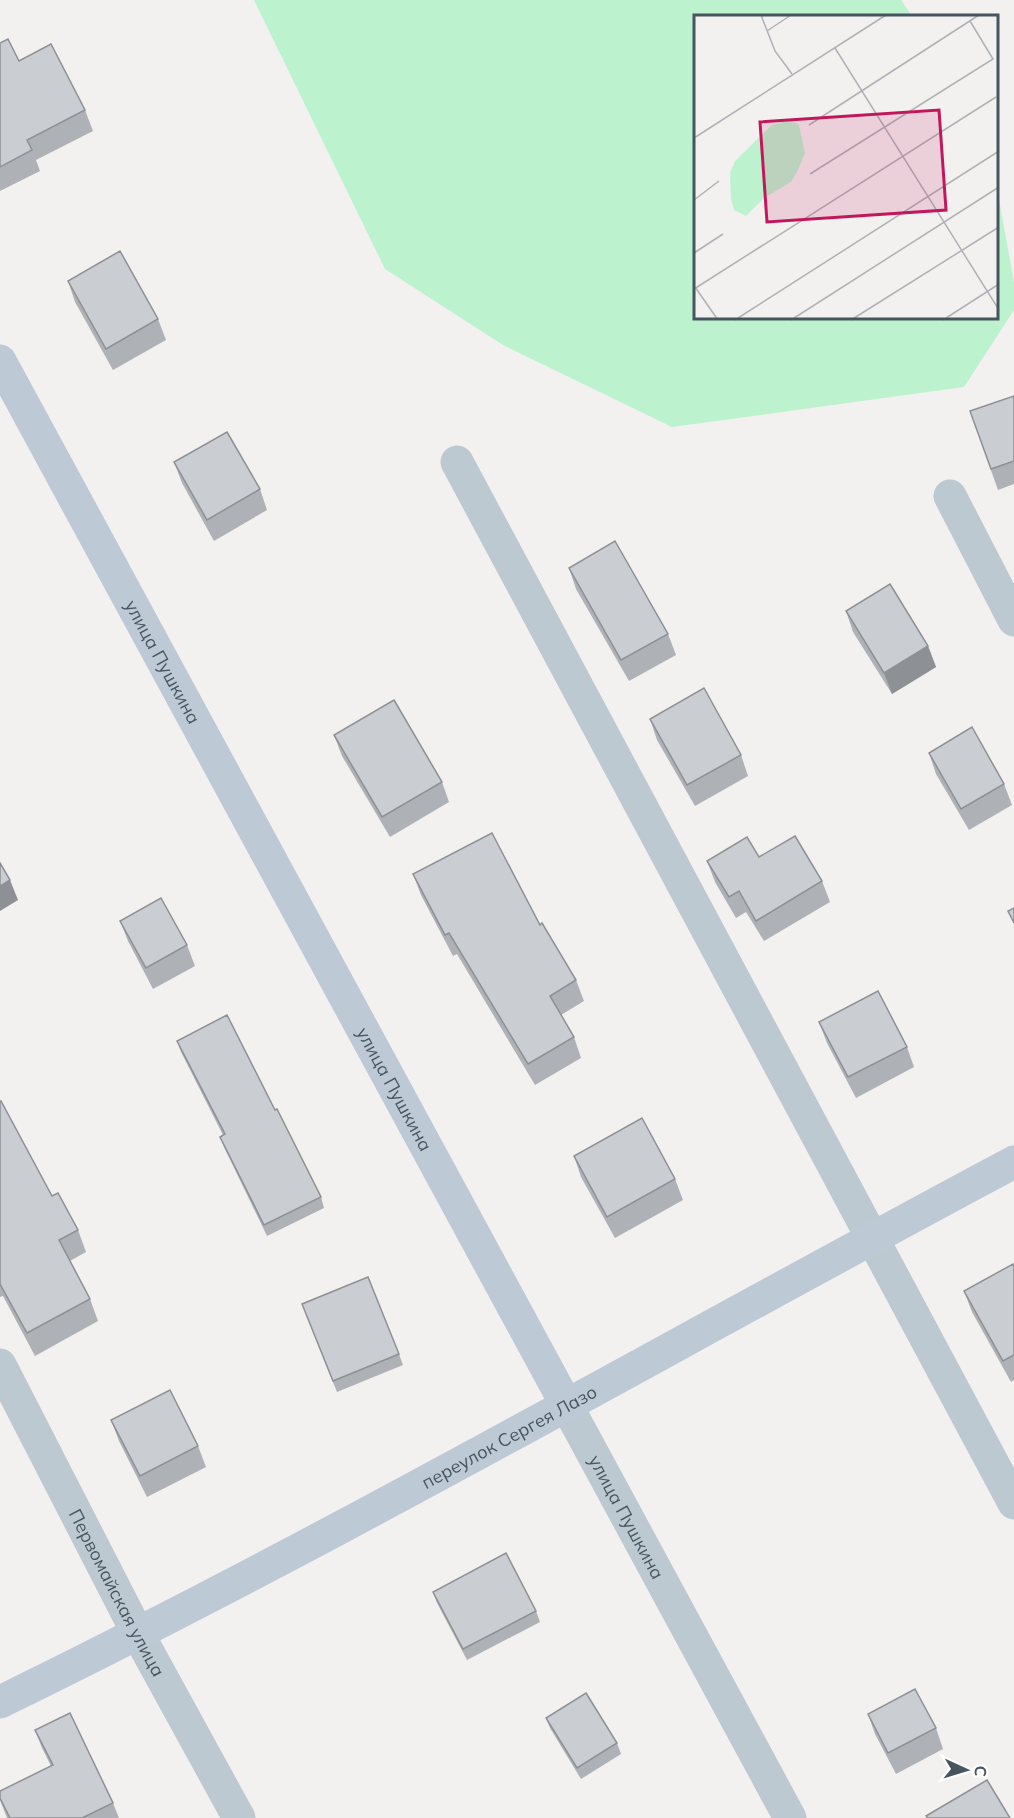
<svg xmlns="http://www.w3.org/2000/svg" width="1014" height="1818" font-family="Mulish,sans-serif">
<style>
.green{fill:#bcf2ce}
.lines{fill:none;stroke-linecap:round;stroke-linejoin:round}
.street{stroke:#bdc9d0;stroke-width:33}
.secondary{stroke:#bdcad5;stroke-width:33}
.wall{fill:#aeb1b5}
.shaded-wall{fill:#8d9094}
.building{fill:#caced3;stroke:#8d9094;stroke-width:1.5}
.labels{text-anchor:middle;dominant-baseline:central;stroke-width:4.5;stroke-linejoin:round;paint-order:stroke}
.street-label{font-size:18px;fill:#47555f;stroke:#fff}
.inset-road{fill:none;stroke:#aeb2b6;stroke-width:1.5}
.view{fill:#c2185b;fill-opacity:0.15;stroke:#c2185b;stroke-width:3}
.inset-edge{fill:none;stroke:#47555f;stroke-width:3}
</style>
<rect width="100%" height="100%" fill="#f3f0f0"/>
<!-- green -->
<polygon class="green" points="254,0 901,0 912,16 696,16 696,318 998,318 998,194 1014,282 1014,310 964,387 672,427 503,345 385,269"/>
<g class="lines">
<!-- street -->
<g class="street">
<polyline points="457,462 1014,1503"/>
<polyline points="950,496 1014,620"/>
<path id="s1" d="M 0,1365 L 138,1634 L 239,1818"/>
<path id="s2" d="M 567,1406 L 790,1818"/>
</g>
<!-- secondary -->
<g class="secondary">
<path id="s3" d="M 0,361 L 567,1406"/>
<path id="s4" d="M 0,1702 C 344,1534 676,1342 1014,1162"/>
</g>
</g>
<!-- wall -->
<g class="wall">
<polygon points="0,43 19,61 85,110 93,131 36,160 40,171 0,191"/>
<polygon points="68,281 158,319 166,340 113,370 75,302"/>
<polygon points="1014,396 1014,484 998,490 970,411"/>
<polygon points="174,462 260,489 267,510 214,541 182,483"/>
<polygon points="569,568 668,634 676,655 629,681 576,589"/>
<polygon points="846,611 928,646 936,667 892,694 853,632"/>
<polygon points="650,719 741,755 748,776 695,806 657,740"/>
<polygon points="334,735 442,782 449,802 390,837 342,756"/>
<polygon points="929,753 1004,784 1012,805 969,830 936,774"/>
<polygon points="759,857 822,881 830,902 764,941 746,912 736,918 715,882 707,861"/>
<polygon points="413,874 540,925 576,980 584,1001 561,1015 574,1037 581,1058 535,1085 457,954 453,956 421,895"/>
<polygon points="120,921 187,945 195,966 153,989 128,941"/>
<polygon points="819,1022 907,1047 914,1067 856,1098 827,1043"/>
<polygon points="177,1041 321,1197 324,1208 267,1236 224,1147 220,1137 223,1135 181,1052"/>
<polygon points="0,1101 52,1196 78,1230 86,1252 70,1261 90,1299 98,1321 35,1356 3,1296 0,1297"/>
<polygon points="574,1156 675,1179 683,1200 615,1238 581,1177"/>
<polygon points="1014,1267 1014,1380 1011,1382 972,1312 964,1291"/>
<polygon points="306,1315 399,1354 403,1365 337,1392"/>
<polygon points="111,1420 198,1446 206,1467 147,1497 119,1441"/>
<polygon points="433,1592 536,1611 540,1622 467,1660 437,1603"/>
<polygon points="868,1714 936,1728 943,1749 896,1774 875,1734"/>
<polygon points="546,1718 617,1743 621,1754 581,1779 550,1728"/>
<polygon points="35,1730 113,1803 119,1818 7,1818 0,1800 0,1791 51,1766 42,1748"/>
</g>
<!-- shaded-wall -->
<g class="shaded-wall">
<polygon points="928,646 936,667 892,694 884,673"/>
<polygon points="10,880 18,900 0,911 0,886"/>
</g>
<!-- building -->
<g class="building">
<polygon points="8,39 19,61 51,44 85,110 27,140 32,150 0,167 0,43"/>
<polygon points="120,251 158,319 106,349 68,281"/>
<polygon points="1014,396 1014,461 991,469 970,411"/>
<polygon points="227,432 260,489 207,520 174,462"/>
<polygon points="615,541 668,634 621,660 569,568"/>
<polygon points="890,584 928,646 884,673 846,611"/>
<polygon points="704,688 741,755 687,785 650,719"/>
<polygon points="394,700 442,782 382,817 334,735"/>
<polygon points="972,727 1004,784 961,809 929,753"/>
<polygon points="492,833 540,925 542,923 576,980 550,996 574,1037 528,1064 449,933 445,935 413,874"/>
<polygon points="795,836 822,881 756,921 739,891 729,897 707,861 747,837 759,857"/>
<polygon points="0,863 10,880 0,886"/>
<polygon points="161,898 187,945 146,968 120,921"/>
<polygon points="1014,908 1014,923 1008,911"/>
<polygon points="878,991 907,1047 848,1077 819,1022"/>
<polygon points="227,1015 275,1110 277,1109 321,1197 264,1225 220,1137 225,1134 177,1041"/>
<polygon points="0,1101 1,1101 52,1196 58,1193 78,1230 59,1240 90,1299 27,1333 0,1284"/>
<polygon points="642,1118 675,1179 607,1217 574,1156"/>
<polygon points="1013,1264 1014,1267 1014,1355 1003,1361 964,1291"/>
<polygon points="368,1277 399,1354 333,1381 302,1304"/>
<polygon points="170,1390 198,1446 140,1476 111,1420"/>
<polygon points="506,1553 536,1611 463,1649 433,1592"/>
<polygon points="915,1689 936,1728 888,1753 868,1714"/>
<polygon points="586,1693 617,1743 577,1768 546,1718"/>
<polygon points="70,1713 113,1803 82,1818 10,1818 0,1798 0,1791 53,1765 35,1730"/>
<polygon points="987,1780 1010,1818 928,1818 926,1816"/>
</g>
<g class="labels">
<!-- street labels -->
<g class="street-label">
<text stroke="none"><textPath href="#s3" startOffset="342">улица Пушкина</textPath></text>
<text stroke="none"><textPath href="#s3" startOffset="828">улица Пушкина</textPath></text>
<text stroke="none"><textPath href="#s4" startOffset="574">переулок Сергея Лазо</textPath></text>
<text stroke="none"><textPath href="#s2" startOffset="126">улица Пушкина</textPath></text>
<text stroke="none"><textPath href="#s1" startOffset="256">Первомайская улица</textPath></text>
</g>
</g>
<!-- overview -->
<g transform="translate(694 15)">
<rect width="304" height="304" fill="#f3f0f0"/>
<path d="M 96,105 L 105,110 L 111,138 L 104,155 L 97,167 L 70,183 L 52,201 L 40,195 L 37,184 L 36,158 L 41,146 L 78,110 Z" fill="#bcf2ce"/>
<path class="inset-road" d="M 67,0 L 81,36 L 98,59M 73,16 L 97,0M 141,33 L 305,295M 115,110 L 285,0M 0,123 L 192,0M 116,159 L 299,44 L 276,6M 0,185 L 25,166M 0,238 L 29,219M 1,272 L 24,305M 0,274 L 302,82M 41,305 L 305,136M 97,305 L 305,172M 157,305 L 305,212M 249,305 L 305,269"/>
<path class="view" d="M 245,95 L 252,195 L 73,207 L 66,107 Z"/>
<rect width="304" height="304" class="inset-edge"/>
</g>
<!-- north arrow -->
<g transform="translate(966 1770) rotate(94)" stroke="#ffffff" stroke-width="4.5" paint-order="stroke">
<path d="M0-4.5L10 22L0 15L-10 22Z" fill="#47555f"/>
<text y="-9" font-size="16" font-weight="bold" text-anchor="middle" fill="#47555f">С</text>
</g>
</svg>
